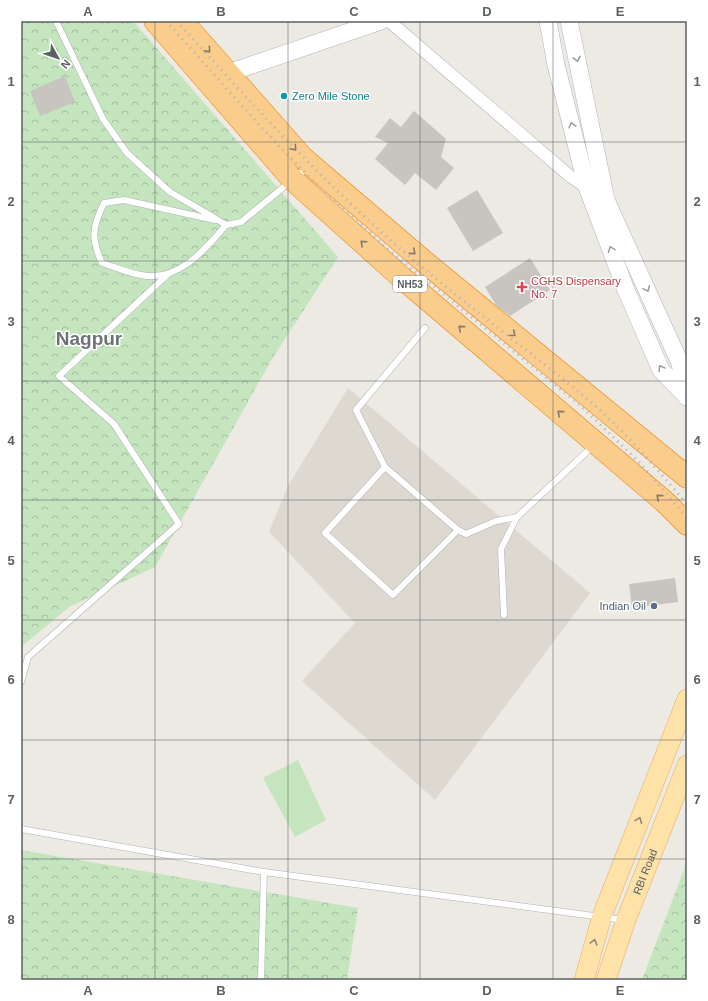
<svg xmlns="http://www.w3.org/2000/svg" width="708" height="1001" font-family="Arial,sans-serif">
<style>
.education{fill:#ddd9d1}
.grass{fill:#c5e5bf}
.forest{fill:url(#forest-crowns)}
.building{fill:#c8c4bf}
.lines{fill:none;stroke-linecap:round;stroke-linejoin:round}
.lane-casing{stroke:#aeb2b5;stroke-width:7}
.street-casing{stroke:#aeb2b5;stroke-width:13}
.secondary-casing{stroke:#afb4b8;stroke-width:18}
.primary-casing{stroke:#efad5a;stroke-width:20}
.highway-casing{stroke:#ed7d03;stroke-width:23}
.lane{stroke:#fff;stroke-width:6}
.street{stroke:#fff;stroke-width:12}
.secondary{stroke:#fff;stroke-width:17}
.primary{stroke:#fee2a7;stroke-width:19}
.highway{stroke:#fbcd8c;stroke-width:22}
.rail{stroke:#b0b1b1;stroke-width:3;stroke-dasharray:1 5;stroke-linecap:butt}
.oneway{stroke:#837b6d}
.oneway2{stroke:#9da0a1}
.oneway3{stroke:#8c8777}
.grid{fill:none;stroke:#5b6063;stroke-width:1;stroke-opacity:0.55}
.culture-dot{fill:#0f9aa8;stroke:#fff;stroke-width:1.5}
.health-dot{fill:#e0444e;stroke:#fff;stroke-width:1.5}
.service-dot{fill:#5c6f8a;stroke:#fff;stroke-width:1.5}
.labels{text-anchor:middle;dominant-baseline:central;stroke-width:3;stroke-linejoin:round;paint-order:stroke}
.shield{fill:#fff;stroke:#8c9092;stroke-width:1}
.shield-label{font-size:10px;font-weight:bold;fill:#5b6063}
.culture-label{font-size:11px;fill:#0d838f;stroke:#fff;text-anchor:start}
.health-label{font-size:11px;fill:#be3a42;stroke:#fff;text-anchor:start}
.service-label{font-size:11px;fill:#4e5e75;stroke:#fff;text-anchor:end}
.street-label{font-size:11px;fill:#5b6063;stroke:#fff}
.town-label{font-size:19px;font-weight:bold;fill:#6c7275;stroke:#fff}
.neatline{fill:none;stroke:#5b6063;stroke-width:1.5}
.grid-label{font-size:13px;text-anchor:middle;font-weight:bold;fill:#5b6063}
</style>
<defs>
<pattern id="forest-crowns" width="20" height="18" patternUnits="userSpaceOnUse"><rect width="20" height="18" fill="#c5e5bf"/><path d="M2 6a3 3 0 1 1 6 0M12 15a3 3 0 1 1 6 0" fill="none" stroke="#a3bd9f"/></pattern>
</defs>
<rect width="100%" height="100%" fill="#ede9e3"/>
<!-- education -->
<polygon class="education" points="348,388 590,593 435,800 302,681 355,623 269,532 288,486"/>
<!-- grass -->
<polygon class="grass" points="298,760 326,820 295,837 263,778"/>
<!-- forest -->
<g class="forest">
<polygon points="21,21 133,21 338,257 272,359 155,567 69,607 21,647"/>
<polygon points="21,850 358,908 347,980 21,980"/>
<polygon points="687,862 687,980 642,980"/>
</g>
<!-- building -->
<g class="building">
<polygon points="65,76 75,102 40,116 30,91"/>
<polygon points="414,111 446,139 441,157 454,168 436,190 415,173 405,185 375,159 388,143 375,137 390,118 401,127"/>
<polygon points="477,190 503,233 473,251 447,208"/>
<polygon points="530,258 550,290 510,316 496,305 485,287"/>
<polygon points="675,578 678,602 632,608 629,584"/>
</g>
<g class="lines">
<!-- lane casing -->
<g class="lane-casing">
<g id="lane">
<polyline points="56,21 103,119 127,153 170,192 208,214 226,225 241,222 308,167"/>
<path d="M 215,220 L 124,200 L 104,203 C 92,227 91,239 102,263 C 115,267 128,273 141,275 C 177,283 205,250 226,225"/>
<polyline points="385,467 356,410 425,328"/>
<polyline points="458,530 393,595 325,533 385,467 458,530 466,534 496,521 517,517"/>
<polyline points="504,615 501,549 517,517 593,446"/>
<polyline points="21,682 28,657 179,524 114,424 59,376 167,275"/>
<polyline points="21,829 264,872 624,920"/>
<polyline points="261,980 264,872"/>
</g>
</g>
<!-- street casing -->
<g class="street-casing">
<polyline id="street" points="389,21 571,177 590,189"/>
</g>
<!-- secondary casing -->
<g class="secondary-casing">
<g id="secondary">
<polyline points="548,21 556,65 587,187 626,290 661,370 687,397"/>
<polyline points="569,21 606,200 680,363 687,397"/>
<polyline points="228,73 381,21"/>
</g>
</g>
<!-- primary casing -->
<g class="primary-casing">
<g id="primary">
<polyline points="584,980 602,916 687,699"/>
<path id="s1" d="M 606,980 L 626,920 L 687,765"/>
</g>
</g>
<!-- highway casing -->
<g class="highway-casing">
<g id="highway">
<polyline points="155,21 293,180 401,277 665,502 687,524"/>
<polyline points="182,21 303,158 426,263 687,477"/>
</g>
</g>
<!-- lane -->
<use href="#lane" class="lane"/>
<!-- street -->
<use href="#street" class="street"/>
<!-- secondary -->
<use href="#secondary" class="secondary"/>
<!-- primary -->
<use href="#primary" class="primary"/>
<!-- highway -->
<use href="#highway" class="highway"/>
<!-- rail -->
<g class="rail">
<polyline points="166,21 262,128 316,184 391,252 580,405 640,463 687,518"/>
<path d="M 177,21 C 247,99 318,177 397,246 C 458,299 523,346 585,397 C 623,429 655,467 687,504"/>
</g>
</g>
<!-- one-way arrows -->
<defs><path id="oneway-chevron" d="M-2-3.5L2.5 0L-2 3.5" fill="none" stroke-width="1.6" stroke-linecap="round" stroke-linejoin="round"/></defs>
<g class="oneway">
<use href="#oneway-chevron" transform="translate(208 50) rotate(49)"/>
<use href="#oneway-chevron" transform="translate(294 148) rotate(49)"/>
<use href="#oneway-chevron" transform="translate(363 243) rotate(-138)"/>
<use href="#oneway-chevron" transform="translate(413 252) rotate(40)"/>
<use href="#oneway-chevron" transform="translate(461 328) rotate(-139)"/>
<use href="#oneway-chevron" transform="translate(513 334) rotate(39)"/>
<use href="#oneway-chevron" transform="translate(560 413) rotate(-139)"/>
<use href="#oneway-chevron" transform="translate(659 497) rotate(-140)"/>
</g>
<g class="oneway2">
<use href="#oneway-chevron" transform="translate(577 59) rotate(78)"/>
<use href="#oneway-chevron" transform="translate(572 125) rotate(-104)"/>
<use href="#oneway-chevron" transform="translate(611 249) rotate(-111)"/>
<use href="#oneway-chevron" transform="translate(647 289) rotate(66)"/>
<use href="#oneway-chevron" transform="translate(661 368) rotate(-121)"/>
</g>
<g class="oneway3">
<use href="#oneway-chevron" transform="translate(639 820) rotate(-69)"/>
<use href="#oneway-chevron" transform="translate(594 942) rotate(-75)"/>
</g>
<!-- grid -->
<path class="grid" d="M 155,21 L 155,980M 288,21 L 288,980M 420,21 L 420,980M 553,21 L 553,980M 21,142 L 687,142M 21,261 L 687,261M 21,381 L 687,381M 21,500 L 687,500M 21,620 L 687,620M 21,740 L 687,740M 21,859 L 687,859"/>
<!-- markers -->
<circle class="culture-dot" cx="284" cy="96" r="4"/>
<path class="health-dot" d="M520 281h4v4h4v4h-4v4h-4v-4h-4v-4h4z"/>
<circle class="service-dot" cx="654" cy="606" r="4"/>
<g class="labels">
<!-- shield labels -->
<rect class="shield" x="393" y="276" width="34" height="16" rx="3"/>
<g class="shield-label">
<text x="410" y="284">NH53</text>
</g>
<!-- culture labels -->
<g class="culture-label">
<text x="292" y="96">Zero Mile Stone</text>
</g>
<!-- health labels -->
<g class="health-label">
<text x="531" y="281">CGHS Dispensary<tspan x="531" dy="13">No. 7</tspan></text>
</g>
<!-- service labels -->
<g class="service-label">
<text x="646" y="606">Indian Oil</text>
</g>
<!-- street labels -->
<g class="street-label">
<text stroke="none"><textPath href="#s1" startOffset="115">RBI Road</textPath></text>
</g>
<!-- town labels -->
<g class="town-label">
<text x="89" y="338">Nagpur</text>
</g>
</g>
<!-- border -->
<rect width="708" height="1001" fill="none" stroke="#ffffff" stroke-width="44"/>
<!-- north arrow -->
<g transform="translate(58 58) rotate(130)" stroke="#ffffff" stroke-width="3" paint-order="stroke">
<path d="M0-3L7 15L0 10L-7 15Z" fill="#5b6063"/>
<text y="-6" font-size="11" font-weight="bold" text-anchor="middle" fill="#5b6063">N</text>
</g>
<rect x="22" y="22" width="664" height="957" class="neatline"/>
<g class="grid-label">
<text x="88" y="16">A</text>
<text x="221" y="16">B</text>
<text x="354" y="16">C</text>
<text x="487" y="16">D</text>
<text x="620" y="16">E</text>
<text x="11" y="86">1</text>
<text x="697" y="86">1</text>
<text x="11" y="206">2</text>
<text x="697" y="206">2</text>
<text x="11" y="326">3</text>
<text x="697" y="326">3</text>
<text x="11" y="445">4</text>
<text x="697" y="445">4</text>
<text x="11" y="565">5</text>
<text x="697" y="565">5</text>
<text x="11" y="684">6</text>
<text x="697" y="684">6</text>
<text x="11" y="804">7</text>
<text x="697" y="804">7</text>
<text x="11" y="924">8</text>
<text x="697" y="924">8</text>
<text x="88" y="995">A</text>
<text x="221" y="995">B</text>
<text x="354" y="995">C</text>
<text x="487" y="995">D</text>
<text x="620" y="995">E</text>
</g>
</svg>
